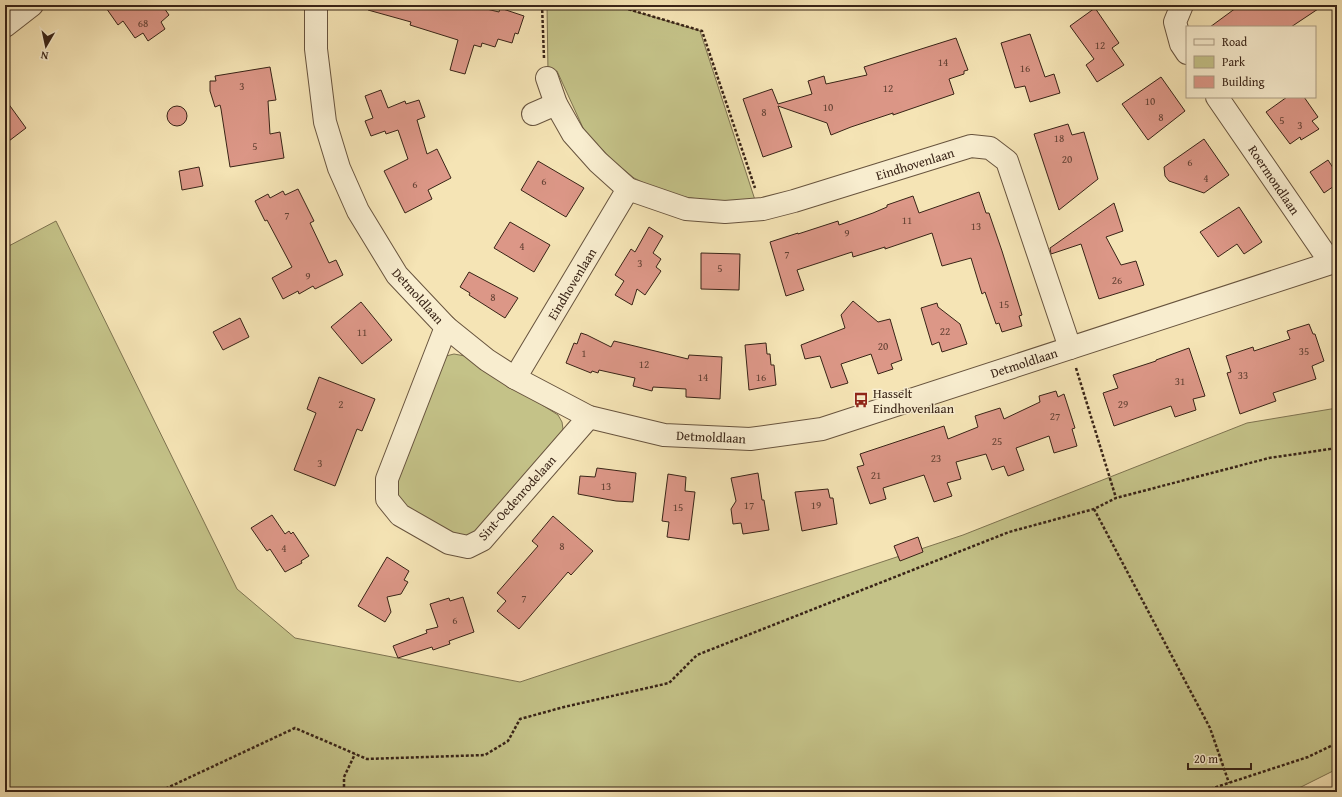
<svg xmlns="http://www.w3.org/2000/svg" width="1342" height="797" font-family="'Gentium Book Plus',serif">
<style>
.green{fill:#c4c288;stroke:#7e7350}
.building{fill:#dc9787;stroke:#392417}
.lines{fill:none;stroke-linecap:round;stroke-linejoin:round}
.minor-casing{stroke:#68543e;stroke-width:24}
.path{stroke:#392417;stroke-width:2.5;stroke-dasharray:3 2;stroke-linecap:butt}
.minor{stroke:#f8edcf;stroke-width:22}
.labels{text-anchor:middle;dominant-baseline:central;stroke-width:3;stroke-linejoin:round;paint-order:stroke}
.number-label{font-size:11px;fill:#624133}
.street-label{font-size:13px;fill:#392417;stroke:#f8edcf}
.poi-label{font-size:13px;fill:#392417;stroke:#f8edcf;text-anchor:start}
</style>
<rect width="100%" height="100%" fill="#f5e4b5"/>
<filter id="stains"><feTurbulence type="fractalNoise" baseFrequency=".005" numOctaves="4"/><feColorMatrix values="0 0 0 0 .2 0 0 0 0 .09 0 0 0 0 .02 0 0 0 .5 -.17"/></filter>
<radialGradient id="worn" r=".72"><stop offset=".6" stop-color="#630" stop-opacity="0"/><stop offset="1" stop-color="#630" stop-opacity=".3"/></radialGradient>
<!-- green -->
<g class="green">
<polygon points="547,5 613,5 700,31 755,200 725,203 678,196 658,190 634,178 611,159 584,130 557,71 548,72"/>
<polygon points="56,221 237,589 295,638 520,682 963,535 1247,423 1337,408 1337,769 1291,792 5,792 5,248"/>
<polygon points="454,354 465,356 558,415 562,422 563,429 561,437 478,532 466,539 402,508 392,494 446,356"/>
</g>
<!-- building -->
<g class="building">
<polygon points="104,5 162,5 169,15 161,22 165,29 148,41 143,33 135,38 123,21 118,25"/>
<polygon points="369,5 470,5 499,12 500,8 524,16 518,34 515,33 512,43 498,39 495,47 482,43 481,47 474,45 465,74 450,70 458,40 410,25 411,22 368,10"/>
<polygon points="1240,5 1324,5 1291,27 1210,27"/>
<polygon points="1095,8 1119,43 1112,48 1124,65 1097,82 1086,65 1094,59 1070,26"/>
<polygon points="1030,34 1045,77 1054,74 1060,93 1030,102 1025,86 1015,88 1001,43"/>
<polygon points="956,38 968,70 964,71 964,74 949,79 954,94 893,115 893,113 851,127 831,135 827,123 778,106 792,147 763,157 743,99 772,89 778,104 812,94 808,81 824,76 826,84 867,75 864,67"/>
<polygon points="270,67 276,100 268,101 270,134 280,132 284,158 230,167 221,109 220,105 215,107 210,91 210,81 216,81 215,76"/>
<polygon points="1161,77 1185,111 1148,140 1122,104"/>
<polygon points="381,90 388,108 405,101 406,104 419,100 425,117 417,120 427,154 437,149 451,178 428,190 432,199 405,213 384,171 408,159 398,130 386,134 385,131 371,136 365,121 373,118 365,96"/>
<polygon points="1287,97 1304,97 1318,117 1312,121 1319,129 1301,140 1300,137 1290,144 1266,112"/>
<polygon points="5,99 26,128 5,144"/>
<circle cx="177" cy="116" r="10"/>
<polygon points="1068,124 1072,135 1084,132 1098,179 1059,210 1034,134"/>
<polygon points="1204,139 1229,175 1204,193 1169,181 1165,176 1164,167"/>
<polygon points="1328,160 1337,174 1337,184 1324,193 1310,172"/>
<polygon points="538,161 584,188 566,217 521,190"/>
<polygon points="199,167 203,186 182,190 179,171"/>
<polygon points="298,189 314,221 310,223 329,263 336,260 343,275 315,289 313,286 299,294 298,291 283,299 272,278 292,267 267,220 265,221 255,201 268,194 270,198 283,191 285,195"/>
<polygon points="979,192 986,213 989,213 1002,251 1022,315 1019,316 1022,326 1002,332 999,323 996,324 985,292 982,294 971,258 942,266 932,233 885,249 885,247 853,257 852,252 797,270 804,290 786,296 770,242 798,233 798,234 838,221 839,225 873,213 887,207 887,205 913,196 919,213"/>
<polygon points="1114,203 1123,231 1106,237 1121,265 1136,261 1144,285 1099,299 1081,244 1051,254 1050,248"/>
<polygon points="1239,207 1262,242 1244,254 1237,244 1218,257 1200,232"/>
<polygon points="510,222 550,245 534,272 494,248"/>
<polygon points="649,227 663,236 653,253 661,259 656,267 661,271 645,295 637,289 632,305 615,295 624,281 615,275 631,249 635,252"/>
<polygon points="701,253 740,254 739,290 701,289"/>
<polygon points="469,272 518,298 505,318 469,295 470,293 460,287"/>
<polygon points="853,301 878,322 890,319 902,360 891,364 893,369 878,374 871,354 841,364 848,383 831,388 820,356 805,359 801,345 845,328 841,315"/>
<polygon points="361,302 392,340 362,364 331,327"/>
<polygon points="937,303 938,307 960,324 967,344 942,352 939,342 932,345 921,308"/>
<polygon points="240,318 249,337 223,350 213,332"/>
<polygon points="1309,324 1313,334 1315,334 1324,361 1312,366 1316,379 1273,393 1276,401 1240,414 1227,373 1231,372 1226,356 1253,347 1254,351 1290,339 1287,331"/>
<polygon points="581,333 587,335 611,347 614,341 688,359 689,355 722,357 720,399 686,397 686,389 653,387 652,391 633,386 635,378 599,370 598,373 592,371 591,373 566,363 574,343 577,344"/>
<polygon points="766,343 767,354 770,354 771,365 774,365 776,385 749,390 745,345"/>
<polygon points="1189,348 1205,396 1193,399 1196,410 1175,417 1171,406 1114,426 1103,393 1118,388 1113,375 1156,361 1156,360"/>
<polygon points="319,377 375,399 362,431 357,429 335,486 294,470 316,413 307,409"/>
<polygon points="1056,391 1058,397 1064,394 1075,428 1072,429 1077,446 1054,453 1049,436 1016,448 1024,470 1008,476 1004,466 992,470 986,454 956,462 961,479 947,483 952,496 934,502 924,475 883,488 886,499 870,504 857,467 864,465 860,454 944,426 948,439 978,427 975,416 1000,408 1004,419 1040,402 1039,396"/>
<polygon points="597,468 636,473 633,502 616,501 578,494 580,476 595,477"/>
<polygon points="758,473 762,500 764,500 769,530 743,534 741,523 733,524 731,509 736,501 731,478"/>
<polygon points="668,474 686,477 685,491 695,492 689,540 667,537 669,522 662,521"/>
<polygon points="828,489 830,498 833,498 837,524 802,531 795,492"/>
<polygon points="272,515 285,534 289,531 291,534 293,532 309,556 301,561 302,563 285,572 270,549 267,551 251,528"/>
<polygon points="553,516 593,551 571,575 568,572 519,629 497,611 506,601 497,593 538,546 532,541"/>
<polygon points="918,537 923,552 900,561 894,546"/>
<polygon points="387,557 409,571 404,580 408,582 401,594 387,597 391,612 385,622 358,606"/>
<polygon points="463,597 474,632 449,641 450,644 433,650 432,647 398,658 393,646 427,633 426,630 438,627 430,604 449,598 450,601"/>
</g>
<g class="lines">
<!-- minor casing -->
<g class="minor-casing">
<g id="minor">
<polyline points="316,5 316,49 325,122 339,168 358,211 397,275 446,327 487,360 515,378 589,417 664,435 750,439 822,429 1337,261"/>
<polyline points="1182,5 1175,22 1181,44 1187,53"/>
<polyline points="5,26 32,5"/>
<polyline points="547,78 556,104 573,134 598,162 628,189 686,209 725,212 763,209 794,201 971,146 990,148 1007,161 1070,348"/>
<polyline points="1217,97 1331,263"/>
<polyline points="533,114 556,104"/>
<polyline points="446,327 387,479 387,499 400,515 449,543 468,547 482,540 589,417"/>
<polyline points="515,378 628,189"/>
</g>
</g>
<!-- path -->
<g class="path">
<polyline points="542,5 544,58"/>
<polyline points="614,5 702,31 755,188"/>
<polyline points="1076,368 1116,498"/>
<polyline points="1094,509 1210,728 1229,783"/>
<polyline points="162,792 167,788 295,728 367,759 485,755 508,741 520,719 564,707 669,683 697,655 1009,532 1094,509 1116,498 1269,458 1337,448"/>
<polyline points="344,792 344,777 355,754"/>
<polyline points="1201,792 1308,757 1337,743"/>
</g>
<!-- minor -->
<use href="#minor" class="minor"/>
</g>
<!-- icons -->
<defs>
<g id="bus-bare" transform="scale(1.2)"><path d="M-5-6H5V4H4V6H2V4H-2V6H-4V4H-5ZM-3.5-4V0h7V-4ZM-3.5 1.2v1.5H-2V1.2ZM2 1.2v1.5H3.5V1.2Z" fill="#8f2418" stroke="#f8edcf" stroke-width="2.5" paint-order="stroke"/></g>
</defs>
<g fill-rule="evenodd">
<use href="#bus-bare" x="861" y="400"/>
</g>
<g class="labels">
<!-- number labels -->
<g class="number-label">
<text x="143" y="23">68</text>
<text x="1100" y="45">12</text>
<text x="943" y="62">14</text>
<text x="1025" y="68">16</text>
<text x="242" y="86">3</text>
<text x="888" y="88">12</text>
<text x="1150" y="101">10</text>
<text x="828" y="107">10</text>
<text x="764" y="112">8</text>
<text x="1161" y="117">8</text>
<text x="1282" y="120">5</text>
<text x="1300" y="125">3</text>
<text x="1059" y="138">18</text>
<text x="255" y="146">5</text>
<text x="1067" y="159">20</text>
<text x="1190" y="162">6</text>
<text x="1206" y="178">4</text>
<text x="544" y="181">6</text>
<text x="415" y="184">6</text>
<text x="287" y="215">7</text>
<text x="907" y="220">11</text>
<text x="976" y="226">13</text>
<text x="847" y="233">9</text>
<text x="522" y="246">4</text>
<text x="787" y="254">7</text>
<text x="640" y="263">3</text>
<text x="720" y="268">5</text>
<text x="308" y="276">9</text>
<text x="1117" y="280">26</text>
<text x="493" y="297">8</text>
<text x="1004" y="304">15</text>
<text x="945" y="331">22</text>
<text x="362" y="332">11</text>
<text x="883" y="346">20</text>
<text x="1304" y="351">35</text>
<text x="584" y="353">1</text>
<text x="644" y="364">12</text>
<text x="1243" y="375">33</text>
<text x="703" y="377">14</text>
<text x="761" y="377">16</text>
<text x="1180" y="381">31</text>
<text x="341" y="404">2</text>
<text x="1123" y="404">29</text>
<text x="1055" y="416">27</text>
<text x="997" y="441">25</text>
<text x="936" y="458">23</text>
<text x="320" y="463">3</text>
<text x="876" y="475">21</text>
<text x="606" y="486">13</text>
<text x="749" y="505">17</text>
<text x="816" y="505">19</text>
<text x="678" y="507">15</text>
<text x="562" y="546">8</text>
<text x="284" y="548">4</text>
<text x="524" y="598">7</text>
<text x="455" y="620">6</text>
</g>
<!-- street labels -->
<g class="street-label">
<text transform="translate(915 164) rotate(-17)">Eindhovenlaan</text>
<text transform="translate(1274 180) rotate(56)">Roermondlaan</text>
<text transform="translate(572 284) rotate(-59)">Eindhovenlaan</text>
<text transform="translate(418 296) rotate(48)">Detmoldlaan</text>
<text transform="translate(1024 363) rotate(-18)">Detmoldlaan</text>
<text transform="translate(711 437) rotate(3)">Detmoldlaan</text>
<text transform="translate(517 498) rotate(-48)">Sint-Oedenrodelaan</text>
</g>
<!-- poi labels -->
<g class="poi-label">
<text x="873" y="393">Hasselt<tspan x="873" dy="15">Eindhovenlaan</tspan></text>
</g>
</g>
<!-- margin -->
<rect width="1342" height="797" fill="none" stroke="#f5e4b5" stroke-width="20"/>
<rect x="6" y="6" width="1330" height="785" fill="none" stroke="#392417" stroke-width="2"/>
<rect x="10" y="10" width="1322" height="777" fill="none" stroke="#392417"/>
<!-- legend -->
<rect x="1186" y="26" width="130" height="72" fill="#f8edcf" stroke="#ac9d85"/>
<rect x="1194" y="39" width="20" height="6" fill="#f8edcf" stroke="#ac9d85"/>
<text x="1222" y="46" font-size="12" fill="#392417">Road</text>
<rect x="1194" y="56" width="20" height="12" fill="#c4c288" stroke="#ac9d85"/>
<text x="1222" y="66" font-size="12" fill="#392417">Park</text>
<rect x="1194" y="76" width="20" height="12" fill="#dc9787" stroke="#ac9d85"/>
<text x="1222" y="86" font-size="12" fill="#392417">Building</text>
<!-- north arrow -->
<g transform="translate(46 46) rotate(189)" stroke="#f8edcf" stroke-width="3" paint-order="stroke">
<path d="M0-3L7 15L0 10L-7 15Z" fill="#392417"/>
<text y="-6" font-size="11" font-weight="bold" text-anchor="middle" fill="#392417">N</text>
</g>
<!-- scale -->
<path d="M1188 763v6h63v-6" fill="none" stroke="#392417" stroke-width="2"/>
<text x="1194" y="763" font-size="12" fill="#392417" stroke="#f8edcf" stroke-width="3" paint-order="stroke">20 m</text>
<rect width="100%" height="100%" filter="url(#stains)"/>
<rect width="100%" height="100%" fill="url(#worn)"/>
</svg>
